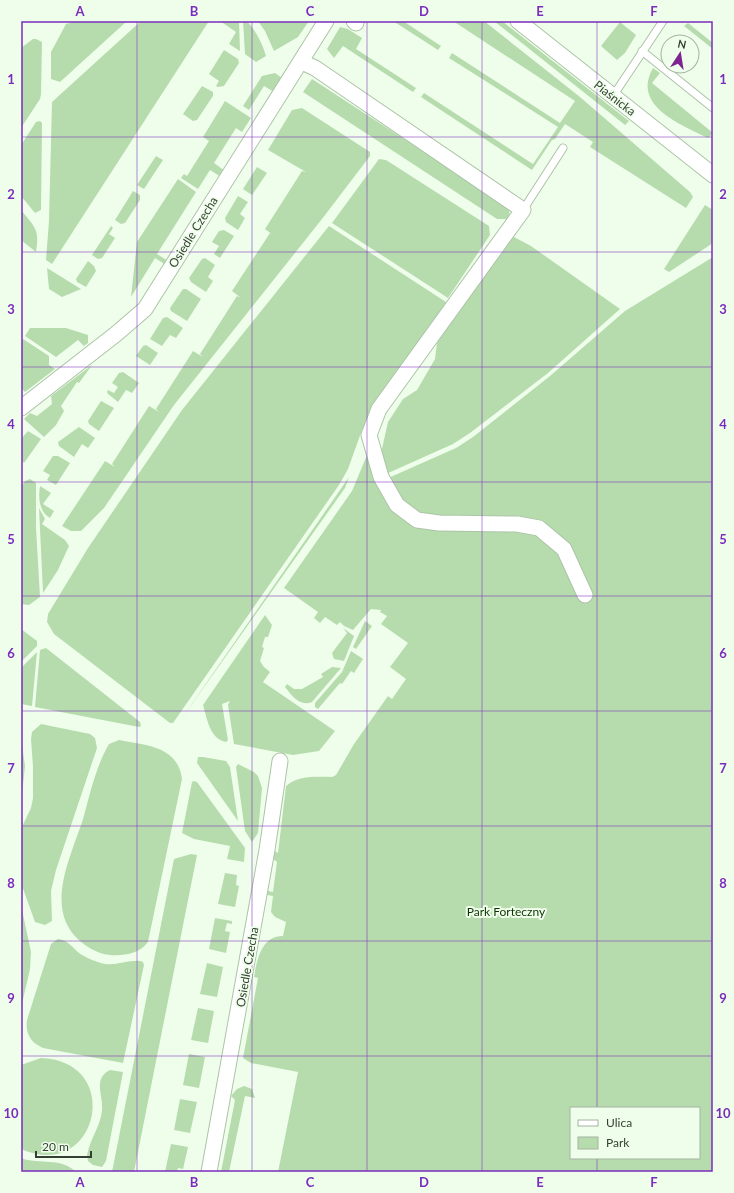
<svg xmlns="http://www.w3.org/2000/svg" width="734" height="1193" font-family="Lato,sans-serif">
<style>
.green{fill:#b6dcae;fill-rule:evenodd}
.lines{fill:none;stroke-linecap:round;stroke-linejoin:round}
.lane-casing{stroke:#acc4a7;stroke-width:9}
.street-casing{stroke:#acc4a7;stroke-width:17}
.lane{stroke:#fff;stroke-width:7}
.street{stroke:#fff;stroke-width:15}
.grid{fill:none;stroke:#7b2cbf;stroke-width:1;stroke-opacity:0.55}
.labels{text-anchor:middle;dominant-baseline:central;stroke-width:4;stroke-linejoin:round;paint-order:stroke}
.street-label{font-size:12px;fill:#353f33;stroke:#effeeb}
.park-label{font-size:12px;fill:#0e3304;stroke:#effeeb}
.neatline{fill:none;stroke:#7b2cbf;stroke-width:1.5}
.grid-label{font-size:13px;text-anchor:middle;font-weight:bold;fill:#7b2cbf}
</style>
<rect width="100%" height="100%" fill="#effeeb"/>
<!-- green -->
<g class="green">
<polygon points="78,21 127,21 60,82 51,79 51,52 66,24"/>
<polygon points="141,21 209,21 52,264 46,260 49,221 52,102"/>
<polygon points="220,21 239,21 240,51 229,44 236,32"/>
<path d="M 243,21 L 247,21 C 256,31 262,43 266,56 L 256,62 L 245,54 Z"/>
<polygon points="258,21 309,21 298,37 274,51 265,31"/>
<polygon points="393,21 403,21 441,46 438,50"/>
<polygon points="453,21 484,21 580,97 690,192 693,197 686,208 590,147 593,142 565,124 555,139 552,140 532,170 421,97 424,93 533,164 558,127 449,58 452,53 560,123 575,101"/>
<polygon points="494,21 502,21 629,121 625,125"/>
<polygon points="620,22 636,35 625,53 617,60 601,46"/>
<polygon points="688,23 713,43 713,49 684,26"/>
<polygon points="340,27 348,29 362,38 356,49 416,88 413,92 343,46 334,58 327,49"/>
<polygon points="33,39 36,39 42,42 41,94 40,99 21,128 21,48"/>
<polygon points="224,50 238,59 239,63 224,86 218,87 216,86 219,81 209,74"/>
<path d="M 653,68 L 660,73 L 652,83 L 713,133 L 708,138 C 682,125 631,106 653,68 Z"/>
<polygon points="275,73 282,78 274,92 264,86 249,110 243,106 262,76"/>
<polygon points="312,79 502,203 509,210 510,219 497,219 303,92"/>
<polygon points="202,86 213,92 213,96 197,120 193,121 183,114"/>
<polygon points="225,101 251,118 242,132 236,128 214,163 225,171 221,177 210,170 198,189 181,178 184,174 187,176 209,141 203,137"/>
<polygon points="302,108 370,152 370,156 322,219 174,405 104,508 81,531 71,531 62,526 105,461 115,467 112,464 149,406 159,412 156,409 193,351 203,357 200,354 237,296 241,298 232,291 270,233 273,235 265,229 302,171 306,172 268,150 292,110"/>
<polygon points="40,121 42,123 41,210 35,213 21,196 21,145 36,122"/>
<polygon points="156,156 163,160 144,189 137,185"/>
<polygon points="379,159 386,160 489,226 490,235 448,298 332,223"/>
<polygon points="257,167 267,173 252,195 243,189"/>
<polygon points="178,179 196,192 157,254 168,261 166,265 155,258 131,297 137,242"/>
<polygon points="133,191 140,195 140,200 125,223 121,224 115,220"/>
<polygon points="238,196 248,202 240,214 245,218 238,230 226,222 225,218"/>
<polygon points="705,205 713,210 713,243 669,272 664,269"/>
<path d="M 21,210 C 35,227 40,230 36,252 L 21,240 Z"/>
<polygon points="111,226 113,228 109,234 115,238 102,258 98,259 92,255"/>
<polygon points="329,226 446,302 362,430 348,469 339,485 173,723 170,723 54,634 47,622 48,614 88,548 182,410"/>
<polygon points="224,230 234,236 220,258 214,254 219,246 212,242 219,231"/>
<polygon points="514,237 531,246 620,309 548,373 470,433 453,444 386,474 381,453 388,422 403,399 417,390 435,359 437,343 509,238"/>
<path d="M 713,257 L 713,1172 L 278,1172 L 298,1072 L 251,1063 L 243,1058 L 258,978 L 254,977 C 257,960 261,936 283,936 L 286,922 L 275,917 L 271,912 L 273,896 L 267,895 L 268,891 L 273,892 L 277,862 L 272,858 L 273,850 L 278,853 L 286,786 C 299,775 316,777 332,777 L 336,775 L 354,744 L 388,696 L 392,699 L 406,679 L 390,667 L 408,643 L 381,624 L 387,616 L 380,612 L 381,610 L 371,609 L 353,630 L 344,626 L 340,622 L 337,625 L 325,617 L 320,623 L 314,618 L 318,612 L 284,588 L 352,491 L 372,443 C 368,486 394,525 438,527 L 439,519 C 413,515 397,503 386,479 L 456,448 L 473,437 L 550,376 L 625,311 ZM 571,1108 L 699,1108 L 699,1158 L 571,1158 Z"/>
<polygon points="205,258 215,265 208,277 213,281 206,292 191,282 189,278 202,259"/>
<polygon points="88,261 94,266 96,271 86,287 77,282 76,279"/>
<polygon points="47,268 81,289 62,297 49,289"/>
<polygon points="183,289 186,289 201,299 187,321 171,311 170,308"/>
<polygon points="167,317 183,328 176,338 170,335 162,346 150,339 163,318"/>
<polygon points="30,328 66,328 88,335 88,343 84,346 78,340 56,357 25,336"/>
<polygon points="23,339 49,356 49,365 55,369 25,392 21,388 21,342"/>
<polygon points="146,345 158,353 150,365 136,356 143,346"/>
<polygon points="92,365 79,383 77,382 61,406 64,411 56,425 44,437 24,419 30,413 37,416 52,404 51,396"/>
<polygon points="123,372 139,383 132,393 126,390 118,402 108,394 107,392 108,390 114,393 118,387 112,383 119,373"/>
<polygon points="101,401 114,408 99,431 89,424 88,421"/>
<polygon points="79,427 95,438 88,448 82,444 74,457 59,446 58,442"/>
<polygon points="28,431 41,439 24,463 21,460 21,439"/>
<polygon points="53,456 58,456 70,463 56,485 47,480 50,475 43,471"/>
<polygon points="349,477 345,488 180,721"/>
<polygon points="30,479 36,483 36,527 40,597 29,605 21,604 21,487 25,481"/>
<path d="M 40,486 L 51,493 L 43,504 L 54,511 L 50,518 C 39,512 38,497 40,486 Z"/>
<polygon points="39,508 45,519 42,524 65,540 69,546 58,570 43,593"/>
<path d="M 265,615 L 272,625 L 268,637 L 265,637 L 262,647 L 264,648 L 260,661 L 264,667 L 270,672 L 263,682 L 335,731 L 319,751 L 293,755 L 234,744 L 228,705 L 230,701 L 222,704 L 228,740 L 226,742 C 210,739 207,719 203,705 Z"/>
<polygon points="365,621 372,626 356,649 353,647"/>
<polygon points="343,628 354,636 344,661 334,659 332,653 347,633"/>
<polygon points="21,629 37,641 37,646 21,662"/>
<polygon points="46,648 140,722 141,726 139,727 35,707 40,650"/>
<polygon points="351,651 363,659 354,673 351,671 342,684 340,683 318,709 315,707 315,703 342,672"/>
<polygon points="37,652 32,706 21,704 21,668"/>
<path d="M 332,667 L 341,668 L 312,702 C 300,707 292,696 285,687 L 287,684 L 294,689 L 302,689 L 323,677 L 321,674 Z"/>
<polygon points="41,724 90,734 95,738 97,748 56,870 51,891 52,921 45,925 35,922 21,883 21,829 31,808 33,798 33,767 31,739 32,732"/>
<polygon points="21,737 25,766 21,804"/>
<path d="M 119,740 C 145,745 178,746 182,779 L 148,942 C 139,954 124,956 110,955 C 99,954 88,948 80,941 C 43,909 71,857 83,819 C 90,794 96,766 109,744 Z"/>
<polygon points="198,757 203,757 226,761 230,767 238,821 197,763"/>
<polygon points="238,764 254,772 258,776 262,788 258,833 252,842 245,831 236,767"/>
<polygon points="194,781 197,782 245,848 244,862 227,859 230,846 194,839 182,833 192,782"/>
<polygon points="191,854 197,855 134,1172 112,1172 174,859"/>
<polygon points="225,873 237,875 236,885 239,886 235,907 218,904"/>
<polygon points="21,905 31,952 30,969 21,1008"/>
<polygon points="215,918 232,921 232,924 227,923 225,931 230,932 226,953 209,949"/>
<path d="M 58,939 C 68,940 72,947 79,953 C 86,958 97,962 105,964 C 117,966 134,958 143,962 L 144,965 L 123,1063 L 43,1048 C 31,1043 25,1034 27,1020 L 51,944 Z"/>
<polygon points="207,963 223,967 217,997 200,994"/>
<polygon points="198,1008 214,1011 208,1043 191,1040"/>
<polygon points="189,1054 205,1057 199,1088 183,1085"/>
<path d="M 41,1058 C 125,1061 98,1183 21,1149 L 21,1065 Z"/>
<path d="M 110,1070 L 123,1072 L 106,1161 L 102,1167 L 93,1165 L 88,1161 L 87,1155 C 90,1139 100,1127 102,1111 C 104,1096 92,1079 110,1070 Z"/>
<polygon points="244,1086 252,1089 255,1098 245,1096 229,1172 221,1172 235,1100 231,1096 237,1089"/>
<polygon points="180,1099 197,1102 190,1133 174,1130"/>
<polygon points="171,1144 188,1147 183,1169 178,1168 177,1172 165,1172"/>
<path d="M 21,1158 C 39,1165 62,1157 76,1172 L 21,1172 Z"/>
</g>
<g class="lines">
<!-- lane casing -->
<g class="lane-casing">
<g id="lane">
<polyline points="642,51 713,108"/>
<polyline points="613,96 663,21"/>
<polyline points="523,210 563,148"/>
</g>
</g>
<!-- street casing -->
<g class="street-casing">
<g id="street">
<polyline points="354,21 356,23"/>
<polyline points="518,21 713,175"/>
<polyline points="302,62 315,68 523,210 379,409 369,435 381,477 397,505 417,520 439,523 517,524 539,528 564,549 585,595"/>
<polyline points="21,408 116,334 145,309 326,21"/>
<polyline points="209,1172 267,850 280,761"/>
</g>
</g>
<!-- lane -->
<use href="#lane" class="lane"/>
<!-- street -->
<use href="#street" class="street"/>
</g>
<!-- grid -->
<path class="grid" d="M 137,21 L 137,1172M 252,21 L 252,1172M 367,21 L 367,1172M 482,21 L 482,1172M 597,21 L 597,1108M 21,137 L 713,137M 21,252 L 713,252M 21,367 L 713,367M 21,482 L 713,482M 21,596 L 713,596M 21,711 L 713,711M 21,826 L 713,826M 21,941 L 713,941M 21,1056 L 713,1056M 597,1158 L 597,1172"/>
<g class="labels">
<!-- street labels -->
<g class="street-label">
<text transform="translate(615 98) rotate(38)">Piaśnicka</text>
<text transform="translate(193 232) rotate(-58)">Osiedle Czecha</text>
<text transform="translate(247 967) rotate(-80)">Osiedle Czecha</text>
</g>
<!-- park labels -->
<g class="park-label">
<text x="506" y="911">Park Forteczny</text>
</g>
</g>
<!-- border -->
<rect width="734" height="1193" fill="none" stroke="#effeeb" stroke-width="44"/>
<!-- legend -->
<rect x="570" y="1107" width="130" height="52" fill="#effeeb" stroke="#a5b2a1"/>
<rect x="578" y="1120" width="20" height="6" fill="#ffffff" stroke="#a5b2a1"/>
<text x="606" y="1127" font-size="12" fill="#353f33">Ulica</text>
<rect x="578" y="1137" width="20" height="12" fill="#b6dcae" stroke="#a5b2a1"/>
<text x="606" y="1147" font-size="12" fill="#353f33">Park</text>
<!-- north arrow -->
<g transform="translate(680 54) rotate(12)"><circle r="19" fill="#effeeb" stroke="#a5b2a1"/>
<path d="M0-3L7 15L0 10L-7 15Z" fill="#7e2492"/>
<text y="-6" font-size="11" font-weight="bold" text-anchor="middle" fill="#353f33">N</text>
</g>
<!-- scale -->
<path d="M36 1151v6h55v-6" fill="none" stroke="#353f33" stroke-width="2"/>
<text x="42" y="1151" font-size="12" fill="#353f33" stroke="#effeeb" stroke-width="3" paint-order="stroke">20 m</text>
<rect x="22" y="22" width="690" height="1149" class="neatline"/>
<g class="grid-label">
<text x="80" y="16">A</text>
<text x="194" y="16">B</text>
<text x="310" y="16">C</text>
<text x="424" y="16">D</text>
<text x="540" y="16">E</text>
<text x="654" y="16">F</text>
<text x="11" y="84">1</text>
<text x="723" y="84">1</text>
<text x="11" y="199">2</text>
<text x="723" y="199">2</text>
<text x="11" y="314">3</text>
<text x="723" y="314">3</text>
<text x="11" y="429">4</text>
<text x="723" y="429">4</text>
<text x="11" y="544">5</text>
<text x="723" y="544">5</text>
<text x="11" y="658">6</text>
<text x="723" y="658">6</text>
<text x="11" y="773">7</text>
<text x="723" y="773">7</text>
<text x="11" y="888">8</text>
<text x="723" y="888">8</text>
<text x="11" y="1003">9</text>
<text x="723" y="1003">9</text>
<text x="11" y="1118">10</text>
<text x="723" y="1118">10</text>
<text x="80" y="1187">A</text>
<text x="194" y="1187">B</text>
<text x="310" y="1187">C</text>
<text x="424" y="1187">D</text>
<text x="540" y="1187">E</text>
<text x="654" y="1187">F</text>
</g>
</svg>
